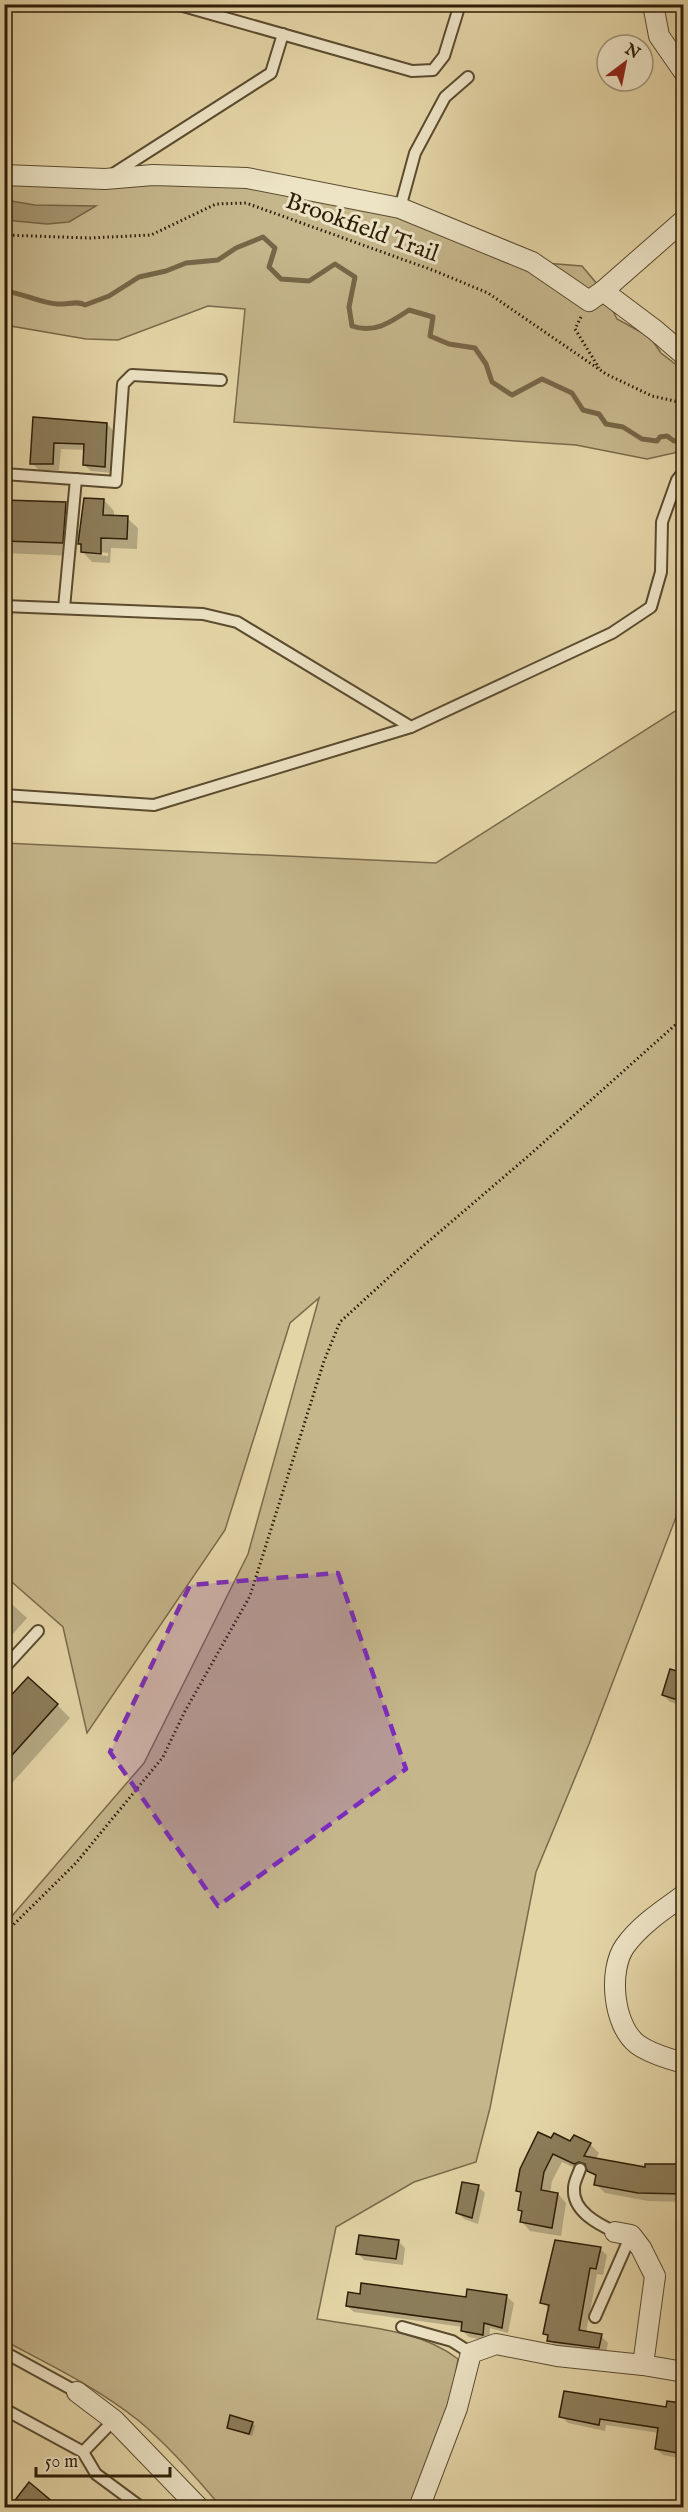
<svg xmlns="http://www.w3.org/2000/svg" width="688" height="2512" font-family="'IM FELL English',serif">
<style>
.green{fill:#c5b68c;stroke:#796a4a;stroke-width:1.5}
.water{fill:#a69671;stroke:#766647;stroke-width:1.5}
.shadow{fill:#0003;fill-rule:evenodd}
.lines{fill:none;stroke-linecap:round;stroke-linejoin:round}
.stream{stroke:#766647;stroke-width:5}
.building{fill:#8c7d5a;stroke:#2d1d07;stroke-width:1.5}
.lane-casing{stroke:#5b4b2f;stroke-width:14}
.street-casing{stroke:#5b4b2f;stroke-width:22}
.path{stroke:#2d1d07;stroke-width:3;stroke-dasharray:1.5 3;stroke-linecap:butt}
.lane{stroke:#ede4c6;stroke-width:10}
.street{stroke:#ede4c6;stroke-width:20}
.marked{fill:#7b2cbf;fill-opacity:0.2;stroke:#7b2cbf;stroke-width:4.5;stroke-dasharray:12 8;stroke-linejoin:round}
.labels{text-anchor:middle;dominant-baseline:central;stroke-width:6;stroke-linejoin:round;paint-order:stroke}
.street-label{font-size:24px;fill:#2d1d07;stroke:#ede4c6}
</style>
<rect width="100%" height="100%" fill="#e4d5a7"/>
<filter id="stains"><feTurbulence type="fractalNoise" baseFrequency=".00333" numOctaves="4"/><feColorMatrix values="0 0 0 0 .2 0 0 0 0 .09 0 0 0 0 .02 0 0 0 .5 -.17"/></filter>
<radialGradient id="worn" r=".72"><stop offset=".6" stop-color="#630" stop-opacity="0"/><stop offset="1" stop-color="#630" stop-opacity=".3"/></radialGradient>
<!-- green -->
<g class="green">
<polygon points="5,175 153,175 400,208 532,262 582,266 603,291 617,319 650,337 661,353 683,370 683,451 647,459 576,445 234,422 245,309 208,306 118,340 86,339 5,325"/>
<path d="M 683,706 L 683,1499 L 589,1744 L 536,1872 L 490,2108 L 476,2162 L 414,2182 L 336,2227 L 317,2319 C 364,2327 419,2329 458,2359 L 451,2403 L 411,2507 L 221,2507 C 196,2477 169,2446 139,2421 C 98,2388 50,2365 5,2341 L 5,1924 L 144,1763 L 248,1554 L 319,1298 L 290,1323 L 225,1530 L 87,1733 L 63,1627 L 5,1576 L 4,843 L 436,863 Z"/>
</g>
<!-- water -->
<polygon class="water" points="5,200 35,205 96,206 69,222 47,224 5,220"/>
<!-- shadow -->
<g class="shadow">
<polygon points="400,4 426,4 424,11"/>
<polygon points="34,419 107,424 114,431 112,473 91,471 84,465 85,450 61,449 59,470 39,470 32,463"/>
<path d="M 104,500 L 114,511 L 114,517 L 127,518 L 138,528 L 137,549 L 111,548 L 110,563 L 92,562 L 82,551 L 82,546 L 77,541 L 76,556 L 4,553 L 4,501 L 66,504 L 79,517 L 78,530 L 81,530 ZM 86,551 L 108,553 L 108,556 L 89,554 Z"/>
<polygon points="4,1597 27,1618 4,1644"/>
<polygon points="684,1675 684,1706 670,1702 663,1695"/>
<polygon points="4,1705 57,1705 70,1718 4,1792"/>
<polygon points="552,2140 590,2144 599,2153 595,2160 646,2169 684,2166 684,2202 648,2201 605,2193 596,2184 597,2178 589,2170 584,2172 562,2162 552,2181 550,2193 558,2194 566,2203 561,2236 530,2231 522,2222 523,2213 520,2209 522,2195 517,2190"/>
<polygon points="478,2187 485,2193 478,2224 464,2219 457,2212"/>
<polygon points="398,2241 405,2248 403,2265 364,2260 358,2253"/>
<polygon points="600,2249 607,2255 603,2275 597,2274 586,2333 601,2336 608,2343 606,2354 555,2347 545,2333 550,2309 541,2302"/>
<polygon points="507,2297 514,2303 508,2333 490,2328 489,2341 469,2337 462,2330 463,2327 354,2312 347,2306"/>
<polygon points="681,2404 684,2407 684,2459 663,2455 656,2449 659,2433 606,2425 605,2431 568,2423 561,2416 667,2409"/>
<polygon points="252,2423 255,2426 252,2436 228,2427"/>
</g>
<g class="lines">
<!-- stream -->
<path class="stream" d="M 4,291 C 22,293 41,303 57,304 C 66,305 78,300 85,305 L 109,296 L 139,277 L 166,271 L 186,263 L 218,260 L 236,248 L 263,237 L 275,248 L 269,267 L 281,279 L 309,281 L 335,264 L 355,277 L 349,307 L 352,326 C 374,334 391,322 409,310 L 433,317 L 430,336 L 449,344 L 475,348 L 486,364 L 492,382 L 512,395 L 542,379 L 572,393 L 583,410 L 599,414 L 606,424 L 623,427 L 642,439 L 657,441 L 660,437 L 667,436 L 674,441 L 684,440"/>
</g>
<!-- building -->
<g class="building">
<polygon points="33,417 107,423 105,467 83,465 84,444 54,443 53,464 30,464"/>
<polygon points="84,498 104,499 103,515 128,516 127,539 101,538 101,554 81,552 81,544 78,544"/>
<polygon points="4,500 66,502 63,543 4,541"/>
<polygon points="670,1669 684,1673 684,1702 662,1695"/>
<polygon points="28,1677 58,1704 4,1764 4,1703"/>
<polygon points="538,2132 551,2138 554,2133 570,2141 574,2135 591,2143 584,2156 645,2167 645,2164 684,2164 684,2194 638,2193 594,2185 596,2175 587,2171 585,2164 579,2162 574,2164 553,2154 544,2172 541,2190 558,2193 552,2228 520,2222 522,2211 518,2210 521,2192 516,2191 520,2169"/>
<polygon points="462,2182 479,2185 472,2218 456,2213"/>
<polygon points="359,2235 399,2240 396,2259 356,2254"/>
<polygon points="555,2240 601,2247 596,2269 590,2268 579,2330 602,2334 599,2348 547,2341 548,2335 543,2334 549,2305 540,2303"/>
<polygon points="361,2283 466,2297 467,2289 507,2295 502,2328 484,2323 483,2335 461,2331 462,2322 346,2306 348,2292 360,2294"/>
<polygon points="564,2391 666,2407 667,2401 682,2403 679,2422 684,2423 684,2454 655,2449 658,2428 600,2419 599,2425 559,2417"/>
<polygon points="230,2415 253,2422 249,2434 227,2428"/>
<polygon points="29,2482 60,2508 9,2508"/>
</g>
<g class="lines">
<!-- lane casing -->
<g class="lane-casing">
<g id="lane">
<polyline points="176,4 412,71 433,70 444,56 460,4"/>
<polyline points="110,176 271,73 283,34"/>
<polyline points="400,208 415,153 445,97 468,77"/>
<polyline points="4,474 116,482 123,384 132,375 221,380"/>
<polyline points="4,606 203,614 237,622 411,727 612,633 651,607 661,572 662,522 677,480 684,471"/>
<polyline points="64,608 76,479"/>
<polyline points="4,795 154,805 411,727"/>
<polyline points="4,1668 38,1631"/>
<path d="M 580,2169 C 578,2175 574,2182 574,2188 C 572,2211 598,2224 615,2232"/>
<polyline points="595,2317 631,2235"/>
<polyline points="402,2327 452,2341 471,2353"/>
<polyline points="4,2352 77,2392"/>
<polyline points="4,2409 83,2452 114,2420"/>
<polyline points="83,2452 96,2474 142,2508"/>
</g>
</g>
<!-- street casing -->
<g class="street-casing">
<g id="street">
<polyline points="653,4 659,36 684,72"/>
<polyline points="4,175 105,179 153,175 247,178 400,208 532,262 589,301 603,291 684,220"/>
<polyline points="603,291 655,330 684,355"/>
<path d="M 684,1895 C 663,1910 640,1925 625,1946 C 608,1970 613,2025 637,2044 C 649,2053 669,2059 684,2063"/>
<polyline points="615,2232 631,2235 641,2248 655,2276 643,2365"/>
<polyline points="77,2392 114,2420 199,2508"/>
<polyline points="419,2508 457,2408 471,2353 496,2344 557,2356 643,2365 684,2372"/>
</g>
</g>
<!-- path -->
<g class="path">
<polyline points="4,235 89,238 151,235 216,204 246,203 435,271 488,293 606,374 652,396 684,403"/>
<polyline points="581,317 575,329 599,368"/>
<polyline points="4,1934 76,1863 163,1757 184,1713 250,1596 324,1361 340,1322 422,1247 533,1152 684,1017"/>
</g>
<!-- lane -->
<use href="#lane" class="lane"/>
<!-- street -->
<use href="#street" class="street"/>
</g>
<!-- marked area -->
<path class="marked" d="M 338,1573 L 406,1769 L 218,1906 L 110,1752 L 190,1585 Z"/>
<g class="labels">
<!-- street labels -->
<g class="street-label">
<text transform="translate(362 228) rotate(20)">Brookfield Trail</text>
</g>
</g>
<!-- margin -->
<rect width="688" height="2512" fill="none" stroke="#e4d5a7" stroke-width="24"/>
<rect x="6" y="6" width="676" height="2500" fill="none" stroke="#2d1d07" stroke-width="3"/>
<rect x="12" y="12" width="664" height="2488" fill="none" stroke="#2d1d07" stroke-width="1.5"/>
<!-- north arrow -->
<g transform="translate(625 63) rotate(32)"><circle r="28" fill="#ede4c6" stroke="#a0947a" stroke-width="1.5"/>
<path d="M0-4.5L10 22L0 15L-10 22Z" fill="#8f2418"/>
<text y="-9" font-size="16" font-weight="bold" text-anchor="middle" fill="#2d1d07">N</text>
</g>
<!-- scale -->
<path d="M36 2467v9h134v-9" fill="none" stroke="#2d1d07" stroke-width="3"/>
<text x="45" y="2467" font-size="18" fill="#2d1d07" stroke="#ede4c6" stroke-width="4.5" paint-order="stroke">50 m</text>
<rect width="100%" height="100%" filter="url(#stains)"/>
<rect width="100%" height="100%" fill="url(#worn)"/>
</svg>
